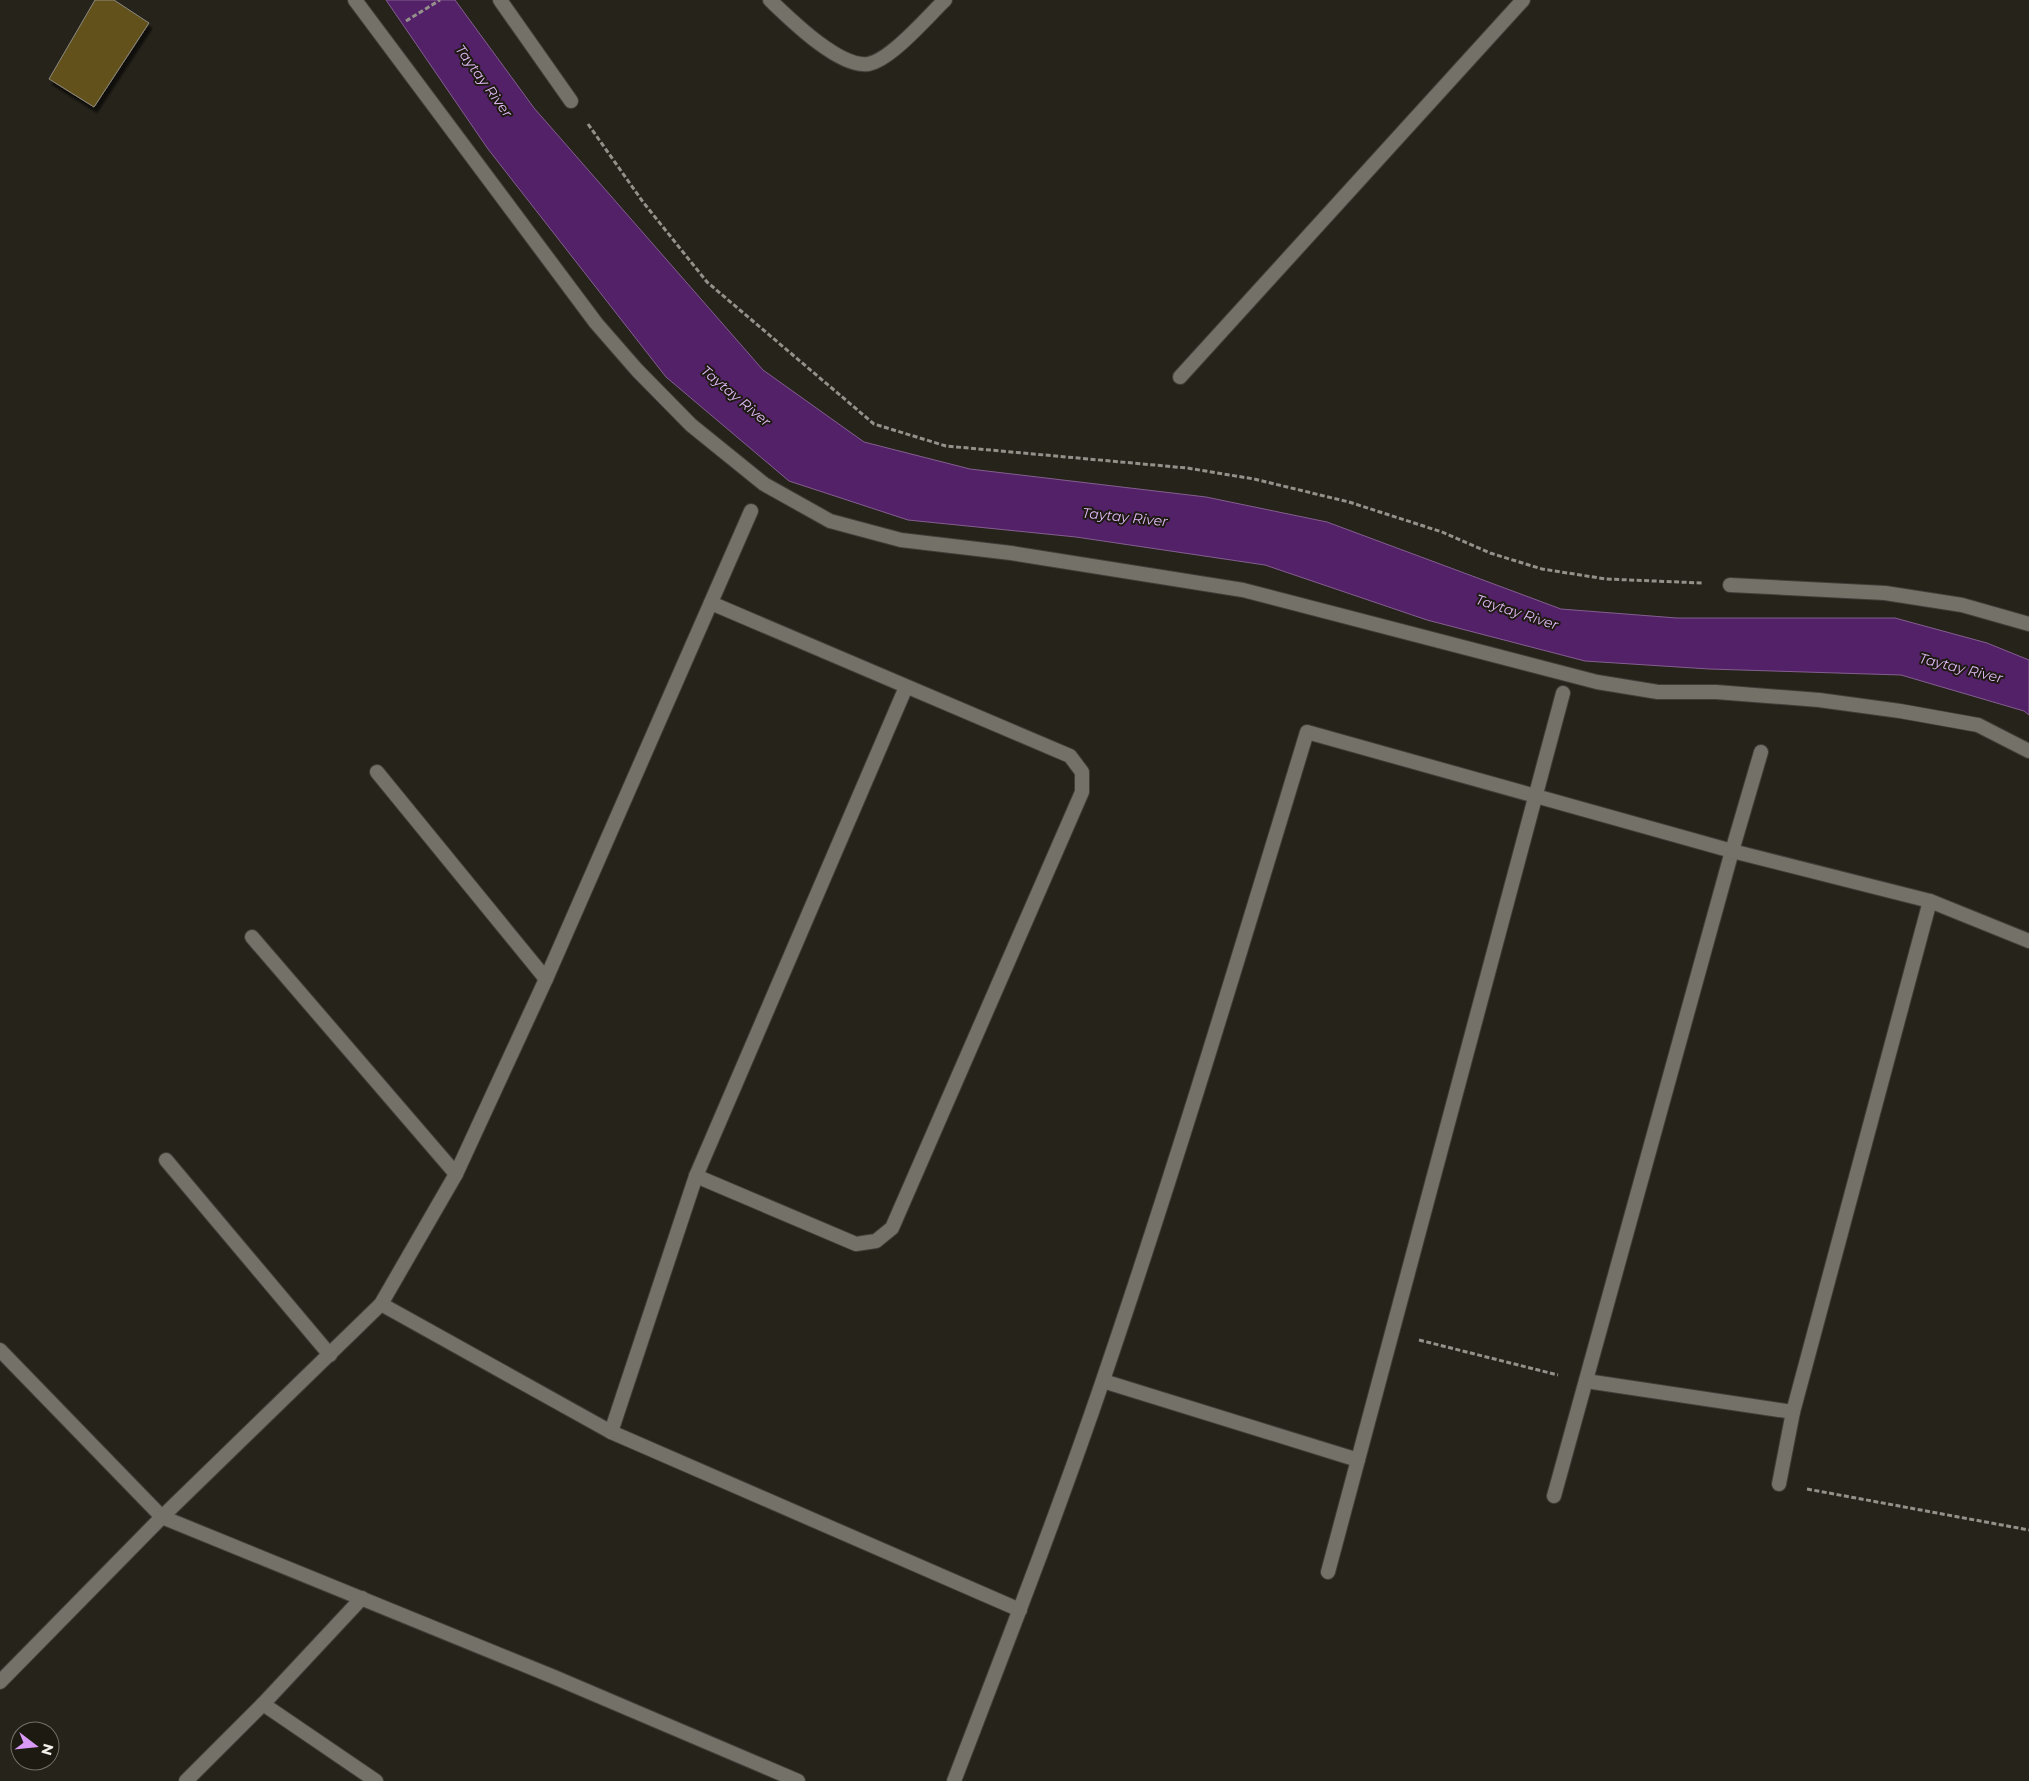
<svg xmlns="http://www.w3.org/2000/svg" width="2029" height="1781" font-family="Montserrat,sans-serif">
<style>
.water{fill:#532167;stroke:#835f8f}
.building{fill:#63511c;stroke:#8d8a80;filter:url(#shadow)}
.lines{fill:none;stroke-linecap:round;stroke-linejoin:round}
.service-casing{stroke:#413e39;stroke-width:16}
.minor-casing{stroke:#413e39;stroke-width:16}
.path{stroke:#94918b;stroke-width:3;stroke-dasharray:5 2.5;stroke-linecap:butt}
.service{stroke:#747168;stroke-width:14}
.minor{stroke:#747168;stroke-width:14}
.labels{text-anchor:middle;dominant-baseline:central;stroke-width:4;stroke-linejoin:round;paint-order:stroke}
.water-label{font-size:14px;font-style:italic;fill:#e2b9f5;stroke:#1d1a12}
</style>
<defs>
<filter id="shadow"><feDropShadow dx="3" dy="5.5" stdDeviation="1" flood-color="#0009"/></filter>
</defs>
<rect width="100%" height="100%" fill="#26231b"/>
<!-- water -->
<polygon class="water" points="386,0 455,0 534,108 763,370 864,442 970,469 1206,497 1327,522 1561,609 1677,618 1895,618 1987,643 2029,660 2029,715 2024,711 1901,675 1709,669 1585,661 1427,620 1265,565 1076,537 908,520 789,481 666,377 488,149"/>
<!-- building -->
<polygon class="building" points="95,0 114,0 149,23 94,107 49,79"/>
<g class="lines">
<!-- service casing -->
<g class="service-casing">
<g id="service">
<path d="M 770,0 C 790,19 839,68 868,64 C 891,60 928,16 945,0"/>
<polyline points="1180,377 1523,0"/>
</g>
</g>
<!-- minor casing -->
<g class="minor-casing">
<g id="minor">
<polyline points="355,0 596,323 637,370 691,425 764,484 830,521 901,540 1011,553 1243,590 1597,682 1658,692 1716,692 1819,700 1900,711 1978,725 2029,751"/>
<polyline points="500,0 571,101"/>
<polyline points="1730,585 1885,593 1962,605 2029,624"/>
<polyline points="377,772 546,979"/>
<polyline points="252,937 456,1174"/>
<polyline points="166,1160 330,1355"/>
<polyline points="696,1176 856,1244 876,1241 892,1228 1082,792 1082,772 1070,756 711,603"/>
<polyline points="381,1304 611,1432 1020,1610"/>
<polyline points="0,1350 162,1517 554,1677 798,1781"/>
<polyline points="1103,1381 1358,1460"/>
<polyline points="1586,1381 1793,1412"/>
<polyline points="611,1432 696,1176 906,687"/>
<polyline points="1779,1484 1793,1412 1930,901"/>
<polyline points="1554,1496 1732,851 1761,752"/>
<polyline points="1328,1572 1563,693"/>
<polyline points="0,1682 162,1517 381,1304 456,1174 546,979 751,511"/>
<polyline points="263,1704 376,1781"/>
<polyline points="186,1781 263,1704 362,1598"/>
<path d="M 954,1781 C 1005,1648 1057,1515 1103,1380 C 1176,1166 1241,949 1307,732 L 1732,851 L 1930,901 L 2029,941"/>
</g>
</g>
<!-- path -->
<g class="path">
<polyline points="406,21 440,0"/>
<polyline points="588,124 643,202 707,282 874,424 946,446 1187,468 1254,479 1349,502 1442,532 1490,553 1542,569 1606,579 1702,583"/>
<polyline points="1419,1340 1558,1375"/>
<polyline points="1807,1489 2029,1530"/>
</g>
<!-- service -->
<use href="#service" class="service"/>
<!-- minor -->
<use href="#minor" class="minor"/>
</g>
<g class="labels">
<!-- water labels -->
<g class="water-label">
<text transform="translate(484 81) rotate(54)">Taytay River</text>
<text transform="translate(736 396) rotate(40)">Taytay River</text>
<text transform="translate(1125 517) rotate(6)">Taytay River</text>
<text transform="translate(1517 612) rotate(18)">Taytay River</text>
<text transform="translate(1961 668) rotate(14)">Taytay River</text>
</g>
</g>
<!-- north arrow -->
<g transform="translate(35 1746) rotate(106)"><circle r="24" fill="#1d1a12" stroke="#737069"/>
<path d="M0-4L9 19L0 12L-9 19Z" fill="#d99af7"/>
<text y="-8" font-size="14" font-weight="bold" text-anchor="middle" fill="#f3f1ec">N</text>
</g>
</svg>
